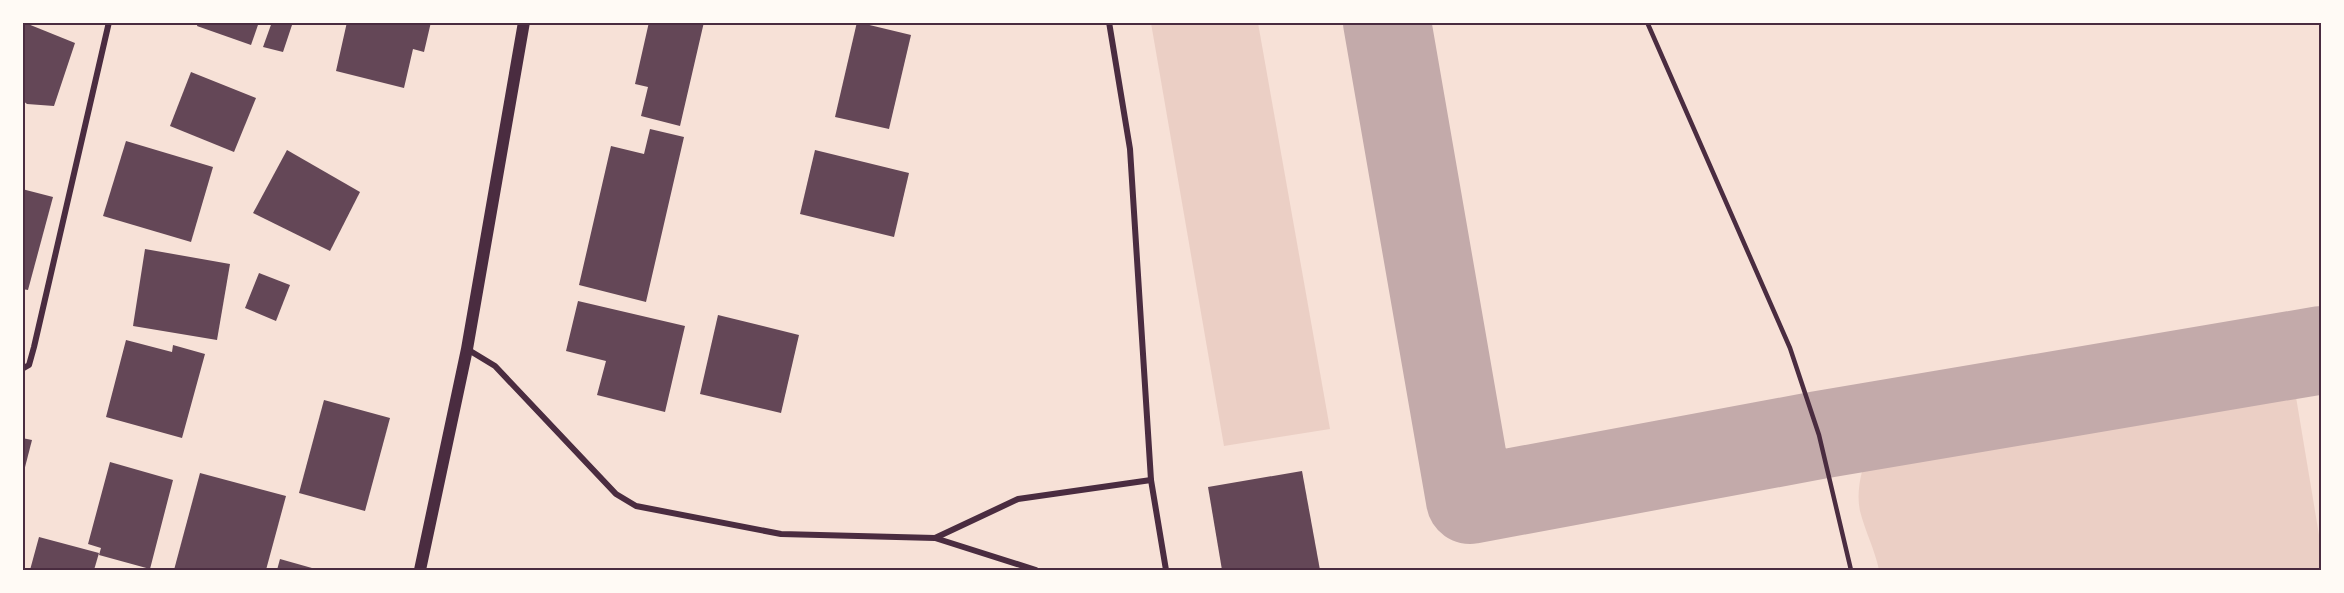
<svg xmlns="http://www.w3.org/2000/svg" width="2344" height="593" font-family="'PT Sans Narrow',sans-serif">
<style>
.green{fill:#ebcfc5}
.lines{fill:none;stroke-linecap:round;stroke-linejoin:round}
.taxiway{stroke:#c3aaaa;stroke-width:88}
.building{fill:#644757}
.service{stroke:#4a2c40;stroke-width:4.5}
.minor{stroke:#4a2c40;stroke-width:6}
.secondary{stroke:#4a2c40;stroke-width:12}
.neatline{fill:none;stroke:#4a2c40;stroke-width:2}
</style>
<rect width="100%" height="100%" fill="#f7e1d7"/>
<!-- green -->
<g class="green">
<polygon points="1151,23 1258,23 1330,429 1224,446"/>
<path d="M 2294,385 L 2321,547 L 2321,570 L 1879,570 C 1875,550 1865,531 1860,511 C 1856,493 1861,472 1867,455 Z"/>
</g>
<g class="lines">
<!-- taxiway -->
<polyline class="taxiway" points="1387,22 1470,500 1819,435 2322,350"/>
</g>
<!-- building -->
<g class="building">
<polygon points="23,22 75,43 54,106 27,104 22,100"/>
<polygon points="198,22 259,22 251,45 197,26"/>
<polygon points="272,22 293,22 283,52 263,47"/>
<polygon points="347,22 431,22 424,52 413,49 404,88 336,71"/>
<polygon points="649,22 704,22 680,126 641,116 648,87 635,84"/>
<polygon points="857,22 911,35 889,129 835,117"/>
<polygon points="191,72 256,98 234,152 170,126"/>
<polygon points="650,129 684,137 646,302 579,285 611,146 644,154"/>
<polygon points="126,141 213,167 191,242 103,216"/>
<polygon points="287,150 360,192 330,251 253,213"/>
<polygon points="815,150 909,173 894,237 800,214"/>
<polygon points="22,189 53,197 28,290 22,289"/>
<polygon points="145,249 230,264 217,340 133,326"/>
<polygon points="259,273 290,285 276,321 245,308"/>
<polygon points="578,301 685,326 665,412 597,395 606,361 566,351"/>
<polygon points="718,315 799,335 781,413 700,394"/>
<polygon points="126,340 172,352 173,345 205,354 182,438 106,417"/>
<polygon points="324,400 390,418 365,511 299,493"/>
<polygon points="22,438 32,440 23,475 22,475"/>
<polygon points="110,462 173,480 150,569 99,555 101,548 88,544"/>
<polygon points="1302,471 1320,570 1222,570 1208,487"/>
<polygon points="200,473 286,496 266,570 174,570"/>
<polygon points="39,537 99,553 94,570 30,570"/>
<polygon points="280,559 319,570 277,570"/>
</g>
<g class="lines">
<!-- service -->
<polyline class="service" points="1647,22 1790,348 1819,435 1851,570"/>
<!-- minor -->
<g class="minor">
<polyline points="1109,22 1130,149 1151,480 1166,570"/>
<polyline points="467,349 495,366 616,494 636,506 781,534 935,538 1036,570"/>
<polyline points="22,369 29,365 34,347 109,22"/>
<polyline points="935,538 1018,499 1151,480"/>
</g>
<!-- secondary -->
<polyline class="secondary" points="420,570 467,349 524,22"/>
</g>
<!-- border -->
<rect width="2344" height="593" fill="none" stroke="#fffaf5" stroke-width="48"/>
<rect x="24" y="24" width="2296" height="545" class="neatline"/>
</svg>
